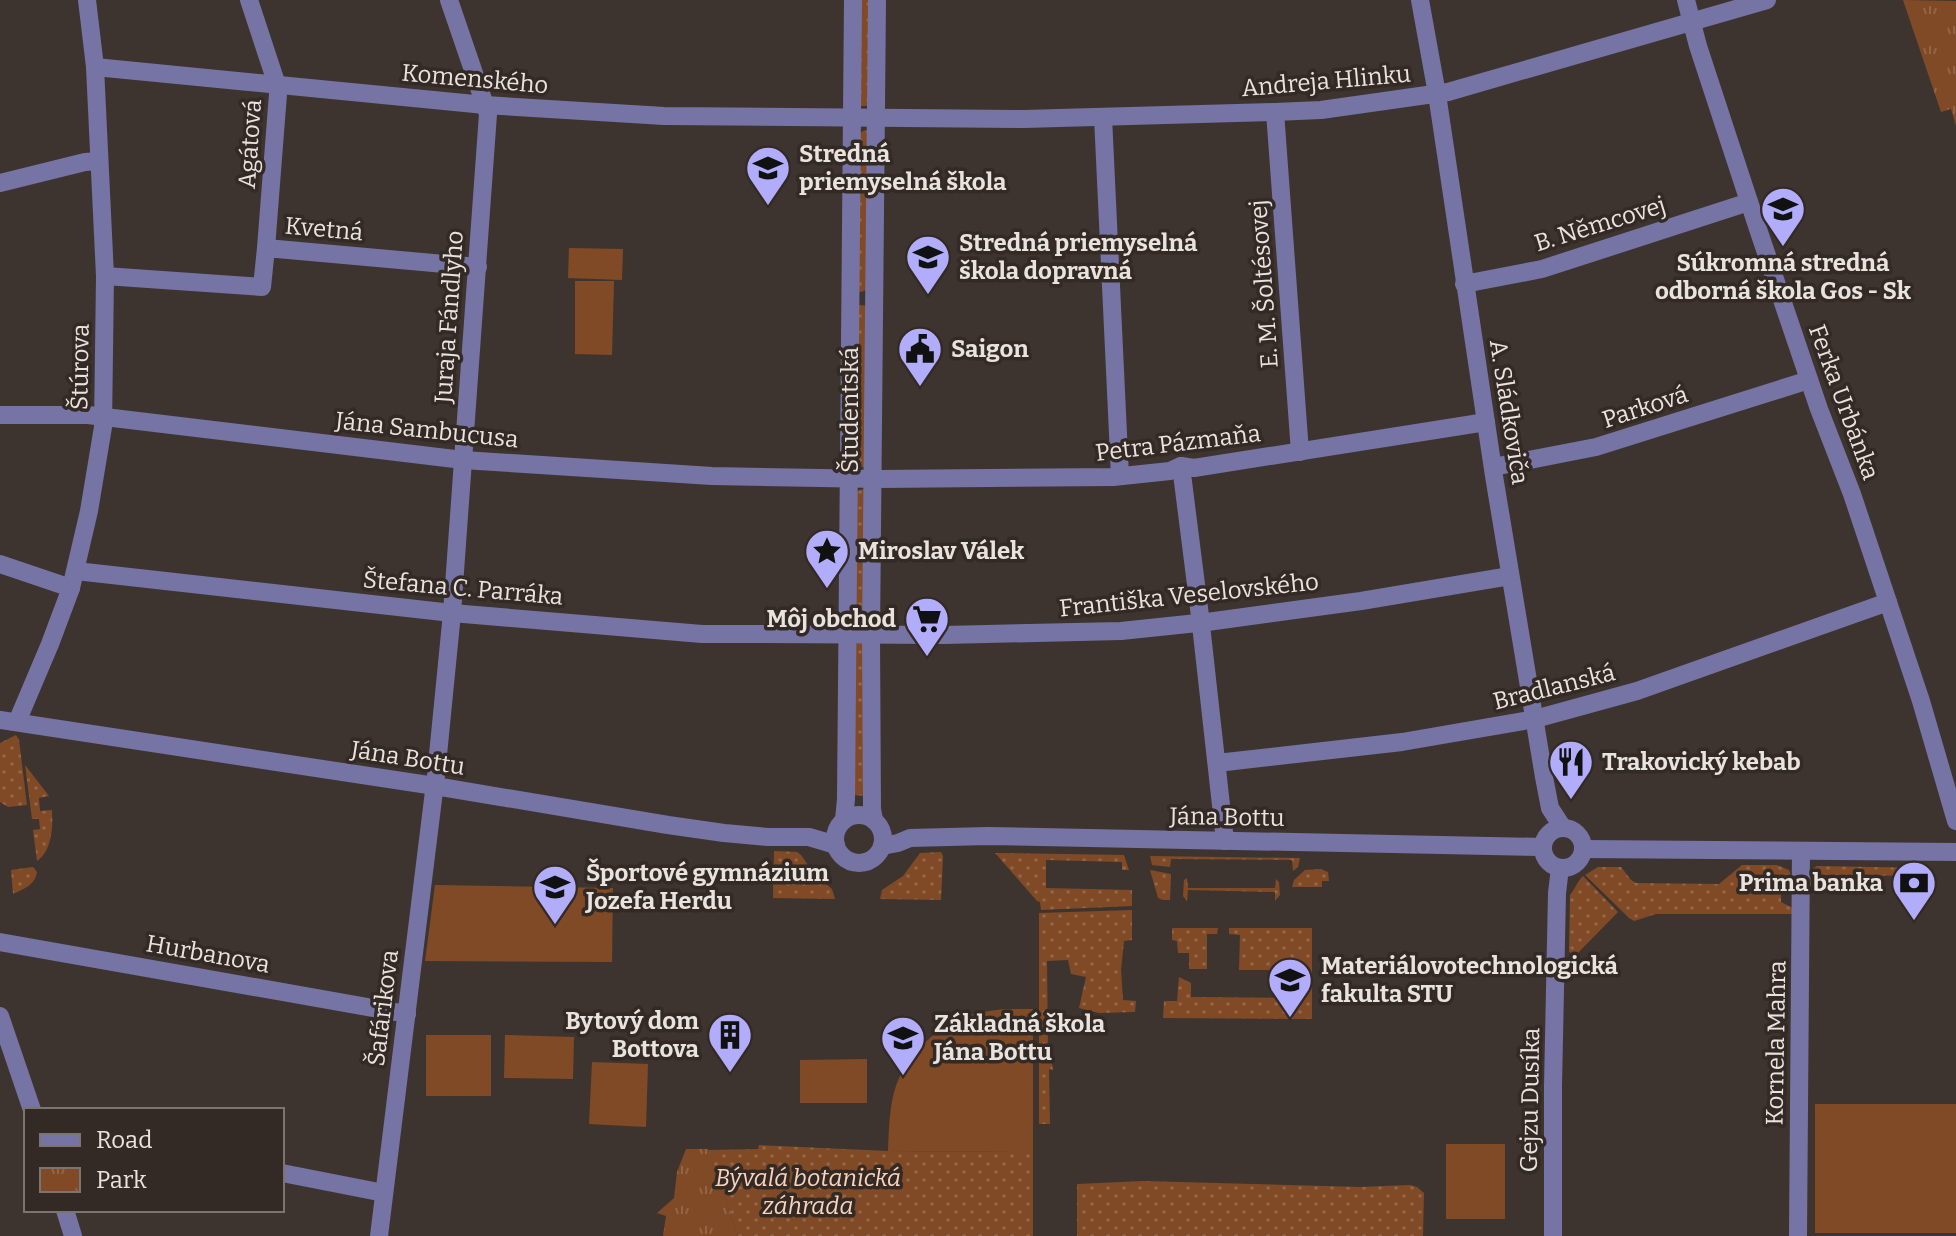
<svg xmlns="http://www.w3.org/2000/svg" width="1956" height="1236" font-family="Bitter,serif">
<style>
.grass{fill:url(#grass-dots)}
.park{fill:url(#park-tufts)}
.pitch{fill:#814a26}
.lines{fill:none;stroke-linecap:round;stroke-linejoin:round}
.minor{stroke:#7674a4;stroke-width:18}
.labels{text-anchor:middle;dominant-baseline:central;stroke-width:7;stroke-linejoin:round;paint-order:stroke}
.street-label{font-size:24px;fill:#e9e3e0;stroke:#332a25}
.poi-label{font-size:24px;font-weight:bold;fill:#e9e3e0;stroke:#332a25;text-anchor:start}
.park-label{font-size:24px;font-style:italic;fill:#fad3bd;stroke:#332a25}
</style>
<defs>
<pattern id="grass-dots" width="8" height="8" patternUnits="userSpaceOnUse" patternTransform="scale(2)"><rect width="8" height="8" fill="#814a26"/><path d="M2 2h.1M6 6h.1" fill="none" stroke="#936445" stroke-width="1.8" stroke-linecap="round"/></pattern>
<pattern id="park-tufts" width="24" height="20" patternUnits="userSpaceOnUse" patternTransform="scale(2)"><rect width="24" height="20" fill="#814a26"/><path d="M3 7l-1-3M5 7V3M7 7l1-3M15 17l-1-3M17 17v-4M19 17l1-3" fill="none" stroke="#936445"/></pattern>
</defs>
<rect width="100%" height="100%" fill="#3e342f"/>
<!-- grass -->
<g class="grass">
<polygon points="858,0 874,0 868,106 860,106"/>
<polygon points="865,130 869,131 869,289 861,292 857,290 858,134"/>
<polygon points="860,305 869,306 865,467 857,467 856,307"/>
<polygon points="863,489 866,491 863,625 856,624 857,491"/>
<polygon points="860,643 863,644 868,796 850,795 853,644"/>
<polygon points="16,735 19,740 27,805 8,807 0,802 0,743"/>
<path d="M 25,765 L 49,796 L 39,798 L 40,811 L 52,810 C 53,827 52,851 37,861 L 33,830 L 40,829 L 39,819 L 32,819 Z"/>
<polygon points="774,851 797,852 801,855 814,874 832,889 835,899 773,898"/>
<polygon points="941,852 943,856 941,900 880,899 882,890 903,876 920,853"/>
<polygon points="995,853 1124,855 1129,870 1122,870 1122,862 1046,860 1046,888 1132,890 1132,906 1041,910 1040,902 1037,901"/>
<polygon points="1150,856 1300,858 1298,867 1293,871 1292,860 1171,859 1170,867 1152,865"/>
<polygon points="1742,865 1777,865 1789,870 1793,882 1785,888 1781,889 1781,902 1793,908 1792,914 1656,914 1634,921 1629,918 1585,875 1598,867 1621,867 1631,880 1636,883 1719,884"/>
<polygon points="1817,866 1929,868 1929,883 1925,876 1822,875 1826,882 1813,895 1813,890 1810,885 1811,870"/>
<path d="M 33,867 L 37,872 C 35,885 24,889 13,894 L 11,870 Z"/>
<polygon points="1321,869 1328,872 1329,881 1322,881 1322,887 1292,887 1294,880 1305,870"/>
<polygon points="1150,870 1171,874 1170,900 1163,900 1158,898"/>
<path d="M 1583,876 L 1618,912 L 1576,955 L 1569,952 L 1570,895 C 1575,889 1577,882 1583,876 Z"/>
<polygon points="1187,878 1188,888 1275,888 1276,879 1279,882 1280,895 1275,901 1275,892 1188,890 1187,901 1183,896 1184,880"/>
<polygon points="1132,910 1132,940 1124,941 1121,970 1123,1000 1136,1001 1135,1012 1099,1013 1079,1008 1086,977 1071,974 1068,960 1047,961 1048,1050 1050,1051 1053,1070 1049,1069 1050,1124 1039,1124 1039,913"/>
<polygon points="1172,928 1218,928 1217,934 1207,934 1207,969 1189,969 1189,953 1178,953 1177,941 1172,940"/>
<polygon points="1229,928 1312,928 1312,1019 1163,1018 1164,1001 1177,1001 1179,977 1191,983 1191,997 1293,998 1293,970 1239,970 1240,935 1229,934"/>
<polygon points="759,1145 888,1151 1033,1152 1033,1236 738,1236 708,1150 758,1149"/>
<polygon points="1144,1181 1360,1187 1410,1185 1417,1187 1424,1193 1423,1236 1077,1236 1077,1184"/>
</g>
<!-- park -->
<g class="park">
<polygon points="1903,0 1956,1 1956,126 1951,109 1941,112"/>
<polygon points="686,1149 708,1149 738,1236 663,1236 666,1216 657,1213 674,1198 677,1172"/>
</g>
<!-- pitch -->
<g class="pitch">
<polygon points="569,248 623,249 622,280 568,278"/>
<polygon points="575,281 614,281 612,355 575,354"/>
<polygon points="435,885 613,888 612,962 425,961"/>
<path d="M 1004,1009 L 1033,1009 L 1033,1152 L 888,1151 C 889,1129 889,1104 897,1083 C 908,1056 934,1029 962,1018 C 975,1012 990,1011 1004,1009 Z"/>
<rect x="426" y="1035" width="65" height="61"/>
<polygon points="505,1035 574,1037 573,1079 504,1078"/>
<polygon points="867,1059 867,1103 800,1103 800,1060"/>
<polygon points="592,1062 648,1064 646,1127 589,1124"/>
<rect x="1815" y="1104" width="141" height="129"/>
<rect x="1446" y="1144" width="59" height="75"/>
</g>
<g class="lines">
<!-- minor -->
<g class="minor">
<polyline points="249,0 277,85 278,94 266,248"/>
<polyline points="1420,0 1437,94 1494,476 1544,777 1550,808 1563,828"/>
<polyline points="1686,0 1698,46 1759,232 1819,409 1852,494 1921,701 1956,821"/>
<polyline points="95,67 485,105 664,116 1024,119 1275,112 1321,110 1448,92 1767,0"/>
<polyline points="1275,112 1300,452"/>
<polyline points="1103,117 1120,476"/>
<polyline points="0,183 85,162 99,161"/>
<polyline points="105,276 262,287 266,248 478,267"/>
<polyline points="1464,284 1542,269 1749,202"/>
<polyline points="0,415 88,415 463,460 712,476 878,479 1113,477 1170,471 1181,466 1194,468 1486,422"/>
<polyline points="1181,466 1200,616 1225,841"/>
<polyline points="1493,467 1596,447 1809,380"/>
<polyline points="0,564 71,588"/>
<polyline points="76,571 452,613 702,634 759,634 944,635 1121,631 1207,622 1361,601 1510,576"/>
<polyline points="0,720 435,786 668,825 724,833 768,837 809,837 836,845"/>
<polyline points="17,722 50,644 71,588 89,511 103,427 105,276 95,67 87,0"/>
<polyline points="1217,763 1402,742 1535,719 1637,691 1888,602"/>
<circle cx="859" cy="839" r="24"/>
<polyline points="844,820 846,799 853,0"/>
<polyline points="874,820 872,809 871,634 877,0"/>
<circle cx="1563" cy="848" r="20"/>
<polyline points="882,846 898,843 910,838 988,836 1543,847"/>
<polyline points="1583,849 1956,852"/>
<polyline points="0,942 407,1014"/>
<polyline points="0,1016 32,1110"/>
<polyline points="282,1173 384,1193"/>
<polyline points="65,1210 73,1236"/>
<polyline points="379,1236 436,775 452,613 488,114 449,0"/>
<polyline points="1553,1236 1553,1086 1557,893 1560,868"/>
<polyline points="1798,1236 1801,851"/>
</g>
</g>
<!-- icons -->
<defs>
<g id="school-pin" transform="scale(2.3)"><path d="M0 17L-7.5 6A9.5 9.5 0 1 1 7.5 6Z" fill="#b1adfa" stroke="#332a25"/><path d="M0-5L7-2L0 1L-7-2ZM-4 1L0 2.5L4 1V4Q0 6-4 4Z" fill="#111"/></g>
<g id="civic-pin" transform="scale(2.3)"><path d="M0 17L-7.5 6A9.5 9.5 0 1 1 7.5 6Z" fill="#b1adfa" stroke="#332a25"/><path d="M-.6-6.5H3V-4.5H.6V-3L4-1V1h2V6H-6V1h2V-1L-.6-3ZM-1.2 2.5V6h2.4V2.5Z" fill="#111"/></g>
<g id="sight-pin" transform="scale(2.3)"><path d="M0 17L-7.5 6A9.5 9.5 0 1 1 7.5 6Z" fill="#b1adfa" stroke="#332a25"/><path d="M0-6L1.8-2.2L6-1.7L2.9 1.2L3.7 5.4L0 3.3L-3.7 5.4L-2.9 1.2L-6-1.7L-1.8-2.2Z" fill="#111"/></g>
<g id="supermarket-pin" transform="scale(2.3)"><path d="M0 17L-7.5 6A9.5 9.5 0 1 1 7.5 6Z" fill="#b1adfa" stroke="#332a25"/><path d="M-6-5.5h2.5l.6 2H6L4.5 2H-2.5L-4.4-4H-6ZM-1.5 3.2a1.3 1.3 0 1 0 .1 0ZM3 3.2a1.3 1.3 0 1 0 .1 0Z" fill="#111"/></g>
<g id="restaurant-pin" transform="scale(2.3)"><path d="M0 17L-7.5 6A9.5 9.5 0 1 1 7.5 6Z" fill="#b1adfa" stroke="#332a25"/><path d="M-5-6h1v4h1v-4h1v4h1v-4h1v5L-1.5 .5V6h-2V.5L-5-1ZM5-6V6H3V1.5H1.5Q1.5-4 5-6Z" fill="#111"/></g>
<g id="bank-pin" transform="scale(2.3)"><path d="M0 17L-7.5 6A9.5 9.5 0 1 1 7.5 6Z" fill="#b1adfa" stroke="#332a25"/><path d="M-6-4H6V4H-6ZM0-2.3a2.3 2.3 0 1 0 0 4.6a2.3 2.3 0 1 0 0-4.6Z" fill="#111"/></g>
<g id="university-pin" transform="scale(2.3)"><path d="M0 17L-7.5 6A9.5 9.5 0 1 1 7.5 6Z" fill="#b1adfa" stroke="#332a25"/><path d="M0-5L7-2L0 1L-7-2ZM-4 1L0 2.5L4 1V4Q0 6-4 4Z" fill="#111"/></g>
<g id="building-pin" transform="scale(2.3)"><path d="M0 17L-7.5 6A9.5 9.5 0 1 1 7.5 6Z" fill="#b1adfa" stroke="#332a25"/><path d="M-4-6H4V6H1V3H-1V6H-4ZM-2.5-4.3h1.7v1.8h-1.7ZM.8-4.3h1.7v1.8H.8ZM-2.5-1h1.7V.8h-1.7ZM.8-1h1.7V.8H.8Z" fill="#111"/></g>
</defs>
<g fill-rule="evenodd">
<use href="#school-pin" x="768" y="168"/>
<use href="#school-pin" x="1783" y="209"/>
<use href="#school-pin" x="928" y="257"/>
<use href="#civic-pin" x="920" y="349"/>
<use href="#sight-pin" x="827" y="551"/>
<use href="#supermarket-pin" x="927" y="619"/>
<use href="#restaurant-pin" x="1571" y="762"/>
<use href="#bank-pin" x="1914" y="883"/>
<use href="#school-pin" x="555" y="887"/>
<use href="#university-pin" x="1290" y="980"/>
<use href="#building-pin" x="730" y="1035"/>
<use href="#school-pin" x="903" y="1038"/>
</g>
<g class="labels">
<!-- street labels -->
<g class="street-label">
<text transform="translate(475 79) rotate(5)">Komenského</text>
<text transform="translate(1326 81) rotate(-5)">Andreja Hlinku</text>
<text transform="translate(250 144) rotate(-86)">Agátová</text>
<text transform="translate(1600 224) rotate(-17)">B. Němcovej</text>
<text transform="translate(324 229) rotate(5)">Kvetná</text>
<text transform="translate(1264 284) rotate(-94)">E. M. Šoltésovej</text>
<text transform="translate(449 317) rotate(-86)">Juraja Fándlyho</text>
<text transform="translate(80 367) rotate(-89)">Štúrova</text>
<text transform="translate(1844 402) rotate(70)">Ferka Urbánka</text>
<text transform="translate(1645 407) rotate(-18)">Parková</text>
<text transform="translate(850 410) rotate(-90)">Študentská</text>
<text transform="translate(1509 412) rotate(81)">A. Sládkoviča</text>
<text transform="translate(427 430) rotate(6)">Jána Sambucusa</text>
<text transform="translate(1178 443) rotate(-7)">Petra Pázmaňa</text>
<text transform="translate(463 588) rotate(5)">Štefana C. Parráka</text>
<text transform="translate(1189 595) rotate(-6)">Františka Veselovského</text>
<text transform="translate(1554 687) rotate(-14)">Bradlanská</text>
<text transform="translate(408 758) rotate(9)">Jána Bottu</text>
<text transform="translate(1227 817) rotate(1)">Jána Bottu</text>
<text transform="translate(208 954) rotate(10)">Hurbanova</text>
<text transform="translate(383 1008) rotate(-83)">Šafárikova</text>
<text transform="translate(1776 1043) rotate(-89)">Kornela Mahra</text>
<text transform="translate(1530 1100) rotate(-89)">Gejzu Dusíka</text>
</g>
<!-- poi labels -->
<g class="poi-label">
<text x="799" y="154">Stredná<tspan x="799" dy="28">priemyselná škola</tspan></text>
<text x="959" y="243">Stredná priemyselná<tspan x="959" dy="28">škola dopravná</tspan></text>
<text x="1783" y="263" text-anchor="middle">Súkromná stredná<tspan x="1783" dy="28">odborná škola Gos - Sk</tspan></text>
<text x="951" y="349">Saigon</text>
<text x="858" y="551">Miroslav Válek</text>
<text x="896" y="619" text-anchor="end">Môj obchod</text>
<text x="1602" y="762">Trakovický kebab</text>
<text x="586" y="873">Športové gymnázium<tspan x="586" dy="28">Jozefa Herdu</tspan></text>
<text x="1883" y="883" text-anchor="end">Prima banka</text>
<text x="1321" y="966">Materiálovotechnologická<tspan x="1321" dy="28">fakulta STU</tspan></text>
<text x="699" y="1021" text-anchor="end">Bytový dom<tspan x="699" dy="28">Bottova</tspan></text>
<text x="934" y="1024">Základná škola<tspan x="934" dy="28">Jána Bottu</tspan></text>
</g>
<!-- park labels -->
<g class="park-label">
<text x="808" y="1178">Bývalá botanická<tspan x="808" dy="28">záhrada</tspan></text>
</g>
</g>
<!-- legend -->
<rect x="24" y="1108" width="260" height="104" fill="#332a25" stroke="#7c7470" stroke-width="2"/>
<rect x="40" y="1134" width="40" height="12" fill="#7674a4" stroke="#7c7470" stroke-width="2"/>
<text x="96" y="1148" font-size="24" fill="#e9e3e0">Road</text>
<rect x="40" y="1168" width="40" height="24" fill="url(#park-tufts)" stroke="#7c7470" stroke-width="2"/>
<text x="96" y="1188" font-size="24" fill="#e9e3e0">Park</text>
</svg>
